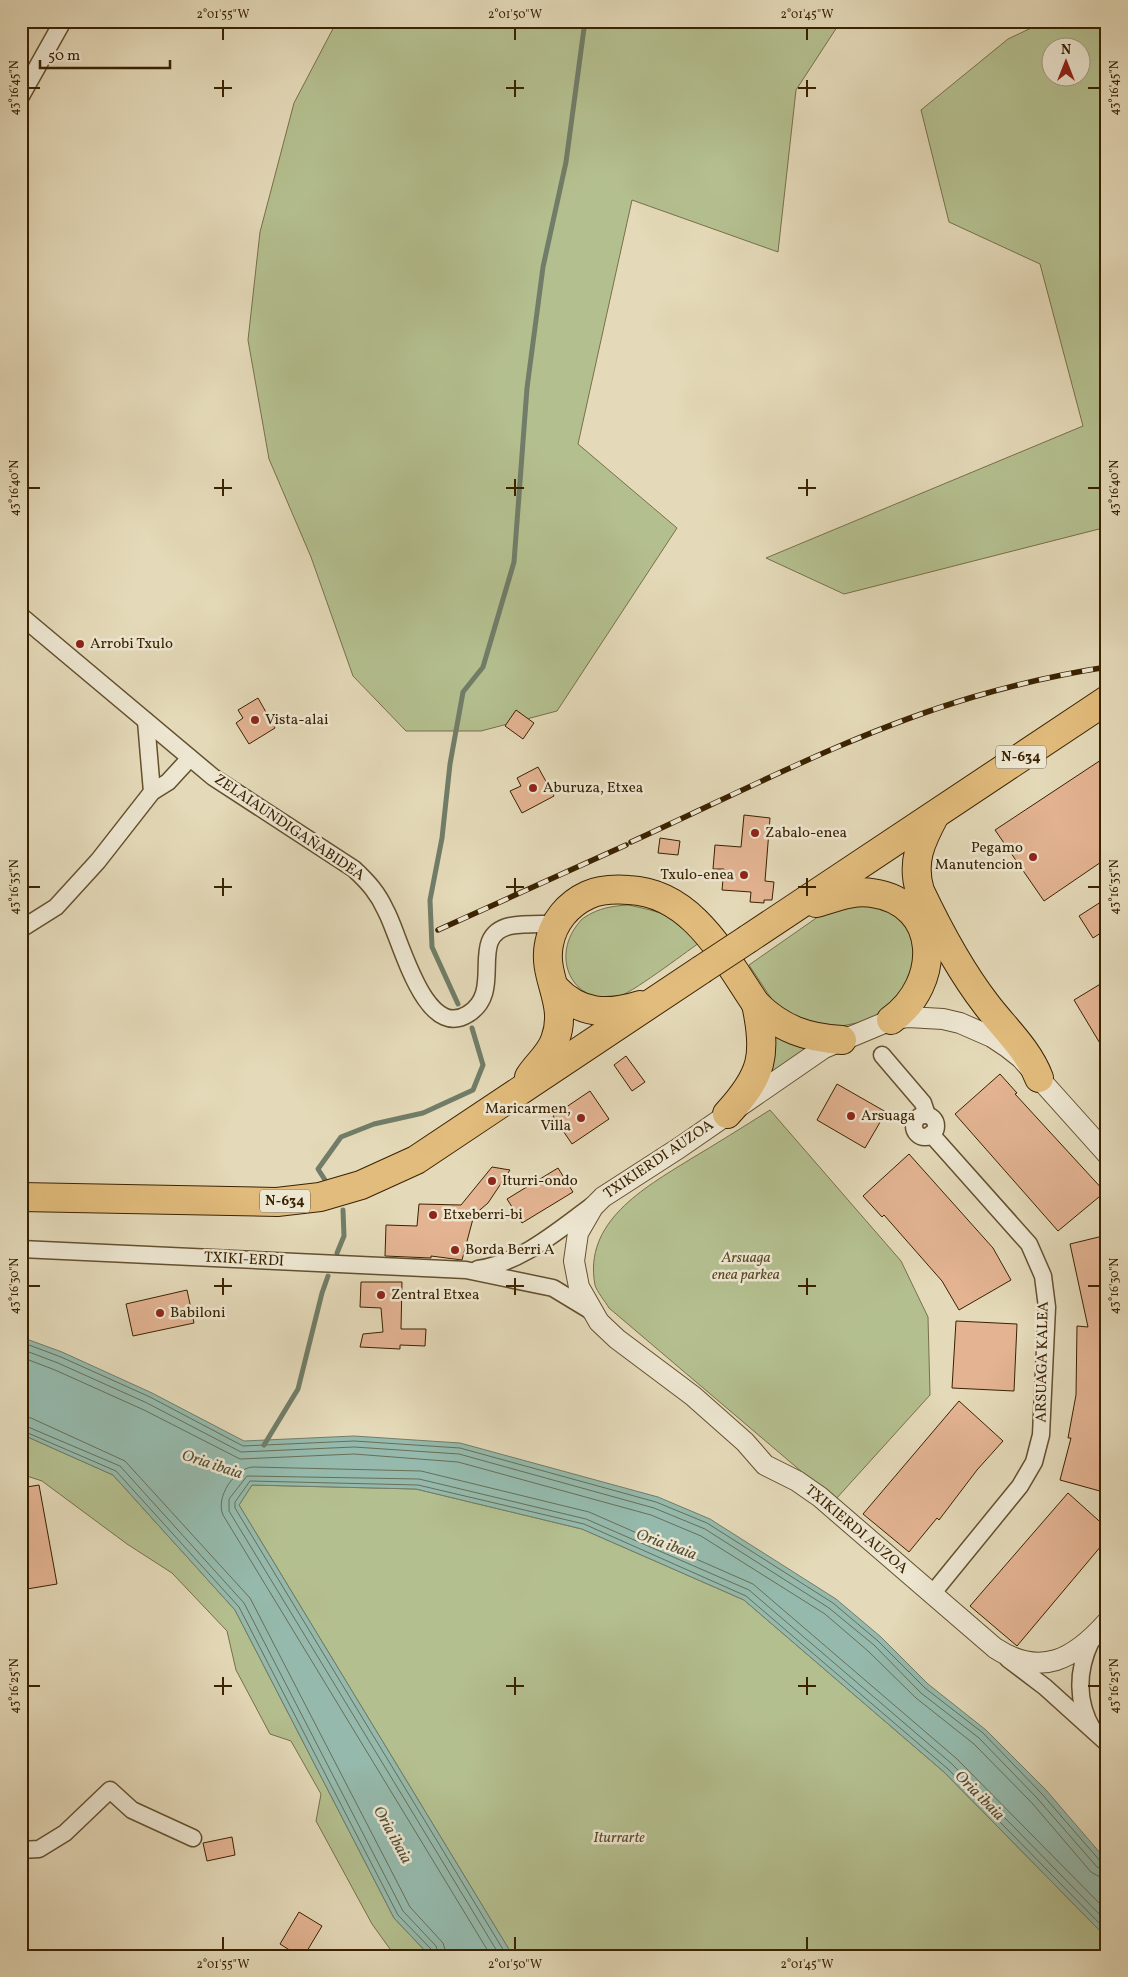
<svg xmlns="http://www.w3.org/2000/svg" width="1128" height="1977" font-family="Vollkorn,serif">
<style>
.green{fill:#b4bf8f;stroke:#777048;fill-rule:evenodd}
.water{fill:#95baad;stroke:#717d68}
.lines{fill:none;stroke-linecap:round;stroke-linejoin:round}
.shore{stroke:#686e56;stroke-width:1}
.stream{stroke:#717d68;stroke-width:5}
.building{fill:#e3b392;stroke:#3a2200}
.minor-casing{stroke:#64502e;stroke-width:19}
.tertiary-casing{stroke:#64502e;stroke-width:22}
.trunk-casing{stroke:#3a2200;stroke-width:30}
.minor{stroke:#ede6d1;stroke-width:16}
.tertiary{stroke:#ede6d1;stroke-width:20}
.trunk{stroke:#e2bc7c;stroke-width:28}
.rail-casing{stroke:#3a2200;stroke-width:5.5}
.rail{stroke:#ede6d1;stroke-width:4;stroke-dasharray:11;stroke-linecap:butt}
.trunk-bridge-casing{stroke:#3a2200;stroke-width:30;stroke-linecap:butt}
.trunk-bridge{stroke:#e2bc7c;stroke-width:28}
.ticks{fill:none;stroke:#3a2200;stroke-width:2}
.poi-dot{fill:#8f2418;stroke:#ede6d1;stroke-width:2}
.labels{text-anchor:middle;dominant-baseline:central;stroke-width:5;stroke-linejoin:round;paint-order:stroke}
.shield{fill:#ede6d1;stroke:#705d3f;stroke-width:1}
.shield-label{font-size:14px;font-weight:bold;fill:#3a2200}
.poi-label{font-size:15px;fill:#3a2200;stroke:#ede6d1;text-anchor:start}
.street-label{font-size:15px;fill:#3a2200;stroke:#ede6d1}
.park-label{font-size:15px;font-style:italic;fill:#584924;stroke:#ede6d1}
.water-label{font-size:16px;font-style:italic;fill:#555034;stroke:#ede6d1}
.neatline{fill:none;stroke:#3a2200;stroke-width:2}
.ticks-label{font-size:12px;text-anchor:middle;fill:#3a2200}
</style>
<rect width="100%" height="100%" fill="#e4d9b8"/>
<filter id="stains"><feTurbulence type="fractalNoise" baseFrequency=".004" numOctaves="4"/><feColorMatrix values="0 0 0 0 .2 0 0 0 0 .09 0 0 0 0 .02 0 0 0 .5 -.17"/></filter>
<radialGradient id="worn" r=".72"><stop offset=".6" stop-color="#630" stop-opacity="0"/><stop offset="1" stop-color="#630" stop-opacity=".3"/></radialGradient>
<!-- green -->
<g class="green">
<polygon points="337,21 841,21 796,90 778,252 632,200 578,444 677,528 557,711 481,731 406,731 353,676 311,557 269,459 248,340 260,232 294,103"/>
<path d="M 1046,21 L 1107,21 L 1107,527 L 844,594 L 766,558 L 1083,426 L 1040,264 L 949,222 L 921,110 L 1008,39 ZM 1050,48 L 1080,48 L 1080,78 L 1050,78 Z"/>
<path d="M 853,903 C 908,906 909,922 917,971 L 893,1007 L 866,1021 L 837,1027 L 801,1023 L 777,1007 L 749,965 L 822,914 Z"/>
<path d="M 628,905 C 663,912 675,916 699,943 C 686,952 628,996 617,997 C 575,1005 552,962 575,928 C 578,924 581,919 585,917 C 599,908 612,906 628,905 Z"/>
<polygon points="768,1022 813,1045 763,1079"/>
<path d="M 770,1110 L 901,1261 L 928,1317 L 930,1395 L 835,1500 L 609,1308 C 605,1301 597,1292 595,1285 C 583,1222 644,1188 689,1160 C 716,1144 743,1127 770,1110 Z"/>
<polygon points="21,1434 113,1475 235,1610 394,1918 430,1956 395,1956 372,1924 316,1821 321,1794 291,1741 270,1734 236,1670 227,1631 172,1573 127,1544 42,1481 21,1474"/>
<polygon points="252,1485 416,1489 582,1529 744,1600 944,1772 1107,1938 1107,1956 513,1956 239,1505"/>
</g>
<!-- water -->
<polygon class="water" points="21,1337 62,1352 152,1393 244,1441 354,1436 460,1443 658,1497 710,1519 836,1599 881,1637 928,1684 986,1730 1046,1790 1107,1861 1107,1938 944,1772 744,1600 582,1529 416,1489 252,1485 239,1505 513,1956 430,1956 394,1918 235,1610 113,1475 21,1434"/>
<g class="lines">
<!-- shore -->
<g class="shore">
<polyline points="21,1342 61,1357 150,1397 243,1446 354,1441 460,1448 656,1502 707,1523 833,1603 878,1641 925,1688 983,1733 1042,1794 1101,1862 1107,1864"/>
<polyline points="21,1349 58,1363 147,1403 241,1452 354,1447 459,1454 654,1508 705,1529 829,1608 874,1645 921,1693 979,1738 1037,1798 1097,1867 1107,1870"/>
<polyline points="21,1357 55,1370 144,1410 240,1459 354,1454 458,1462 651,1515 701,1536 825,1614 868,1651 916,1698 974,1744 1032,1803 1091,1872 1098,1876 1107,1878"/>
<polyline points="21,1416 31,1418 125,1461 250,1598 410,1907 443,1943 447,1956"/>
<polyline points="21,1424 120,1466 244,1603 403,1911 436,1946 439,1956"/>
<polyline points="21,1430 116,1471 239,1607 398,1915 432,1950 433,1956"/>
<path d="M 491,1956 L 223,1515 C 215,1497 235,1468 253,1467 L 421,1471 L 589,1512 L 753,1584 L 957,1759 L 1107,1911"/>
<polyline points="500,1956 229,1511 229,1499 247,1476 419,1479 586,1519 749,1590 952,1764 1107,1922"/>
<polyline points="507,1956 235,1508 235,1502 250,1481 418,1485 584,1524 746,1596 948,1769 1107,1931"/>
</g>
<!-- stream -->
<g class="stream">
<polyline points="458,1004 432,947 430,900 442,838 450,764 463,692 483,667 514,562 527,388 543,267 566,162 585,21"/>
<polyline points="325,1180 318,1169 341,1137 374,1124 423,1113 473,1090 483,1065 472,1028"/>
<polyline points="337,1253 344,1236 343,1210"/>
<polyline points="264,1445 298,1389 322,1293 328,1276"/>
</g>
</g>
<!-- building -->
<g class="building">
<polygon points="258,698 275,728 249,744 236,723 243,718 238,710"/>
<polygon points="516,710 534,723 523,739 505,726"/>
<polygon points="1107,756 1107,858 1044,901 995,830"/>
<polygon points="538,767 554,796 522,813 510,791 521,786 517,778"/>
<polygon points="744,815 770,818 765,881 774,882 772,900 764,900 764,903 750,902 751,892 722,890 724,869 713,869 715,845 741,847"/>
<polygon points="660,838 680,841 678,855 658,853"/>
<polygon points="1107,898 1107,929 1093,938 1079,916"/>
<polygon points="1107,980 1107,1055 1074,1000"/>
<polygon points="626,1056 645,1082 632,1091 614,1065"/>
<polygon points="1000,1074 1017,1093 1015,1094 1105,1192 1058,1231 955,1114"/>
<polygon points="837,1084 886,1112 865,1148 817,1120"/>
<polygon points="590,1091 609,1119 572,1144 553,1116"/>
<polygon points="909,1154 993,1248 1011,1280 959,1310 942,1281 884,1215 882,1217 863,1196"/>
<polygon points="492,1167 510,1170 488,1203 474,1215 462,1260 431,1256 431,1258 385,1256 386,1225 417,1226 419,1204 461,1205"/>
<polygon points="558,1168 573,1192 522,1223 507,1199"/>
<polygon points="1107,1235 1107,1493 1060,1480 1071,1438 1068,1438 1076,1395 1077,1326 1088,1327 1070,1244"/>
<polygon points="361,1282 402,1282 401,1329 426,1329 425,1346 400,1345 400,1349 360,1347 363,1334 383,1332 381,1308 360,1307"/>
<polygon points="187,1290 194,1323 133,1336 126,1304"/>
<polygon points="956,1321 1017,1324 1014,1391 952,1388"/>
<polygon points="959,1401 1003,1441 977,1470 939,1520 937,1518 909,1552 863,1514"/>
<polygon points="39,1485 57,1584 21,1590 21,1488"/>
<polygon points="1068,1493 1107,1528 1107,1539 1017,1646 970,1606"/>
<polygon points="232,1837 235,1855 207,1861 203,1843"/>
<polygon points="299,1912 322,1926 304,1956 299,1956 280,1944"/>
</g>
<g class="lines">
<!-- minor casing -->
<g class="minor-casing">
<g id="minor">
<polyline points="21,96 63,21"/>
<path d="M 21,616 L 213,777 L 354,869 C 368,882 378,893 386,911 C 400,936 424,1042 468,1014 C 506,991 466,936 510,926 C 525,923 541,924 556,924"/>
<polyline points="146,721 152,792"/>
<polyline points="21,929 56,907 98,861 152,792 168,782 190,758"/>
<polyline points="882,1055 923,1103 927,1115"/>
<circle cx="925" cy="1126" r="11"/>
<polyline points="931,1134 1029,1244 1043,1276 1047,1307 1041,1435 1034,1462 1020,1486 932,1594"/>
<polyline points="21,1249 466,1270 553,1288 591,1311"/>
<path d="M 478,1269 C 523,1262 557,1231 593,1205"/>
<path d="M 1091,1641 C 1077,1670 1076,1702 1093,1730"/>
<polyline points="1008,1659 1045,1687 1107,1743"/>
<polyline points="21,1850 39,1849 65,1833 110,1790 132,1810 193,1838"/>
</g>
</g>
<!-- tertiary casing -->
<g class="tertiary-casing">
<path id="tertiary" d="M 1107,1154 L 1021,1058 L 1007,1047 L 992,1037 L 960,1023 L 943,1019 L 908,1017 L 891,1020 L 824,1048 L 679,1148 L 603,1197 L 593,1207 L 578,1233 L 574,1261 L 579,1287 L 599,1322 L 617,1339 L 693,1396 L 745,1442 L 765,1465 L 797,1481 L 820,1497 L 995,1648 C 1041,1678 1074,1659 1107,1622"/>
</g>
<!-- trunk casing -->
<g class="trunk-casing">
<g id="trunk">
<path d="M 935,815 C 921,841 911,862 920,891 C 939,931 959,969 986,1004 C 1004,1028 1028,1049 1039,1078"/>
<path d="M 816,903 C 834,898 853,890 872,893 C 942,903 942,984 891,1020"/>
<polyline points="748,939 1107,700"/>
<path d="M 555,988 C 580,1015 608,1015 640,1005"/>
<path d="M 529,1077 C 537,1064 550,1055 555,1040 C 569,1003 542,978 549,944 C 553,922 568,904 588,895 C 601,889 615,889 629,890 C 693,893 724,957 756,1004 C 781,1029 807,1038 842,1040"/>
<path d="M 727,1114 C 763,1075 767,1055 756,1004"/>
<polyline points="21,1197 277,1202 320,1197 361,1185 416,1160 701,970"/>
</g>
</g>
<!-- minor -->
<use href="#minor" class="minor"/>
<!-- tertiary -->
<use href="#tertiary" class="tertiary"/>
<!-- trunk -->
<use href="#trunk" class="trunk"/>
<!-- rail casing -->
<g class="rail-casing">
<g id="rail">
<path d="M 631,842 C 743,791 855,732 973,697 C 1017,684 1062,674 1107,667"/>
<polyline points="438,930 626,845"/>
</g>
</g>
<!-- rail -->
<use href="#rail" class="rail"/>
<!-- trunk-bridge casing -->
<g class="trunk-bridge-casing">
<polyline id="trunk-bridge" points="701,970 748,939"/>
</g>
<!-- trunk-bridge -->
<use href="#trunk-bridge" class="trunk-bridge"/>
</g>
<!-- ticks -->
<path class="ticks" d="M 223,28 L 223,40M 515,28 L 515,40M 807,28 L 807,40M 223,80 L 223,97M 515,80 L 515,97M 807,80 L 807,97M 28,88 L 40,88M 214,88 L 232,88M 506,88 L 524,88M 798,88 L 816,88M 1088,88 L 1100,88M 223,479 L 223,496M 515,479 L 515,496M 807,479 L 807,496M 28,488 L 40,488M 214,488 L 232,488M 506,488 L 524,488M 798,488 L 816,488M 1088,488 L 1100,488M 223,878 L 223,896M 515,878 L 515,896M 807,878 L 807,896M 28,887 L 40,887M 214,887 L 232,887M 506,887 L 524,887M 798,887 L 816,887M 1088,887 L 1100,887M 223,1278 L 223,1295M 515,1278 L 515,1295M 807,1278 L 807,1295M 28,1286 L 40,1286M 214,1286 L 232,1286M 506,1286 L 524,1286M 798,1286 L 816,1286M 1088,1286 L 1100,1286M 223,1677 L 223,1695M 515,1677 L 515,1695M 807,1677 L 807,1695M 28,1686 L 40,1686M 214,1686 L 232,1686M 506,1686 L 524,1686M 798,1686 L 816,1686M 1088,1686 L 1100,1686M 223,1937 L 223,1950M 515,1937 L 515,1950M 807,1937 L 807,1950"/>
<!-- markers -->
<g class="poi-dot">
<circle cx="80" cy="644" r="5"/>
<circle cx="255" cy="720" r="5"/>
<circle cx="533" cy="788" r="5"/>
<circle cx="755" cy="833" r="5"/>
<circle cx="1033" cy="857" r="5"/>
<circle cx="744" cy="875" r="5"/>
<circle cx="851" cy="1116" r="5"/>
<circle cx="581" cy="1118" r="5"/>
<circle cx="492" cy="1181" r="5"/>
<circle cx="433" cy="1215" r="5"/>
<circle cx="455" cy="1250" r="5"/>
<circle cx="381" cy="1295" r="5"/>
<circle cx="160" cy="1313" r="5"/>
</g>
<g class="labels">
<!-- shield labels -->
<g class="shield">
<rect x="996" y="745.5" width="50" height="23" rx="4"/>
<rect x="260" y="1189.5" width="50" height="23" rx="4"/>
</g>
<g class="shield-label">
<text x="1021" y="757">N-634</text>
<text x="285" y="1201">N-634</text>
</g>
<!-- poi labels -->
<g class="poi-label">
<text x="90" y="644">Arrobi Txulo</text>
<text x="265" y="720">Vista-alai</text>
<text x="543" y="788">Aburuza, Etxea</text>
<text x="765" y="833">Zabalo-enea</text>
<text x="1023" y="848" text-anchor="end">Pegamo<tspan x="1023" dy="17">Manutencion</tspan></text>
<text x="734" y="875" text-anchor="end">Txulo-enea</text>
<text x="571" y="1109" text-anchor="end">Maricarmen,<tspan x="571" dy="17">Villa</tspan></text>
<text x="861" y="1116">Arsuaga</text>
<text x="502" y="1181">Iturri-ondo</text>
<text x="443" y="1215">Etxeberri-bi</text>
<text x="465" y="1250">Borda Berri A</text>
<text x="391" y="1295">Zentral Etxea</text>
<text x="170" y="1313">Babiloni</text>
</g>
<!-- street labels -->
<g class="street-label">
<text transform="translate(289 828) rotate(34)">ZELAIAUNDIGAÑABIDEA</text>
<text transform="translate(659 1160) rotate(-34)">TXIKIERDI AUZOA</text>
<text transform="translate(244 1260) rotate(3)">TXIKI-ERDI</text>
<text transform="translate(1043 1362) rotate(-89)">ARSUAGA KALEA</text>
<text transform="translate(856 1530) rotate(40)">TXIKIERDI AUZOA</text>
</g>
<!-- park labels -->
<g class="park-label">
<text x="746" y="1258">Arsuaga<tspan x="746" dy="17">enea parkea</tspan></text>
<text x="619" y="1838">Iturrarte</text>
</g>
<!-- water labels -->
<g class="water-label">
<text transform="translate(212 1465) rotate(18)">Oria ibaia</text>
<text transform="translate(666 1545) rotate(20)">Oria ibaia</text>
<text transform="translate(979 1796) rotate(45)">Oria ibaia</text>
<text transform="translate(392 1835) rotate(61)">Oria ibaia</text>
</g>
</g>
<!-- margin -->
<rect width="1128" height="1977" fill="none" stroke="#e4d9b8" stroke-width="55"/>
<!-- north arrow -->
<g transform="translate(1066 62)"><circle r="24" fill="#ede6d1" stroke="#a5987d"/>
<path d="M0-4L9 19L0 12L-9 19Z" fill="#8f2418"/>
<text y="-8" font-size="14" font-weight="bold" text-anchor="middle" fill="#3a2200">N</text>
</g>
<!-- scale -->
<path d="M40 60v8h130v-8" fill="none" stroke="#3a2200" stroke-width="2.5"/>
<text x="48" y="60" font-size="15" fill="#3a2200" stroke="#ede6d1" stroke-width="4" paint-order="stroke">50 m</text>
<rect x="28" y="28" width="1072" height="1922" class="neatline"/>
<g class="ticks-label">
<text x="223" y="18">2°01'55"W</text>
<text x="515" y="18">2°01'50"W</text>
<text x="807" y="18">2°01'45"W</text>
<text transform="translate(14 88) rotate(-90)" y="4">43°16'45"N</text>
<text transform="translate(1114 88) rotate(-90)" y="4">43°16'45"N</text>
<text transform="translate(14 488) rotate(-90)" y="4">43°16'40"N</text>
<text transform="translate(1114 488) rotate(-90)" y="4">43°16'40"N</text>
<text transform="translate(14 887) rotate(-90)" y="4">43°16'35"N</text>
<text transform="translate(1114 887) rotate(-90)" y="4">43°16'35"N</text>
<text transform="translate(14 1286) rotate(-90)" y="4">43°16'30"N</text>
<text transform="translate(1114 1286) rotate(-90)" y="4">43°16'30"N</text>
<text transform="translate(14 1686) rotate(-90)" y="4">43°16'25"N</text>
<text transform="translate(1114 1686) rotate(-90)" y="4">43°16'25"N</text>
<text x="223" y="1968">2°01'55"W</text>
<text x="515" y="1968">2°01'50"W</text>
<text x="807" y="1968">2°01'45"W</text>
</g>
<rect width="100%" height="100%" filter="url(#stains)"/>
<rect width="100%" height="100%" fill="url(#worn)"/>
</svg>
